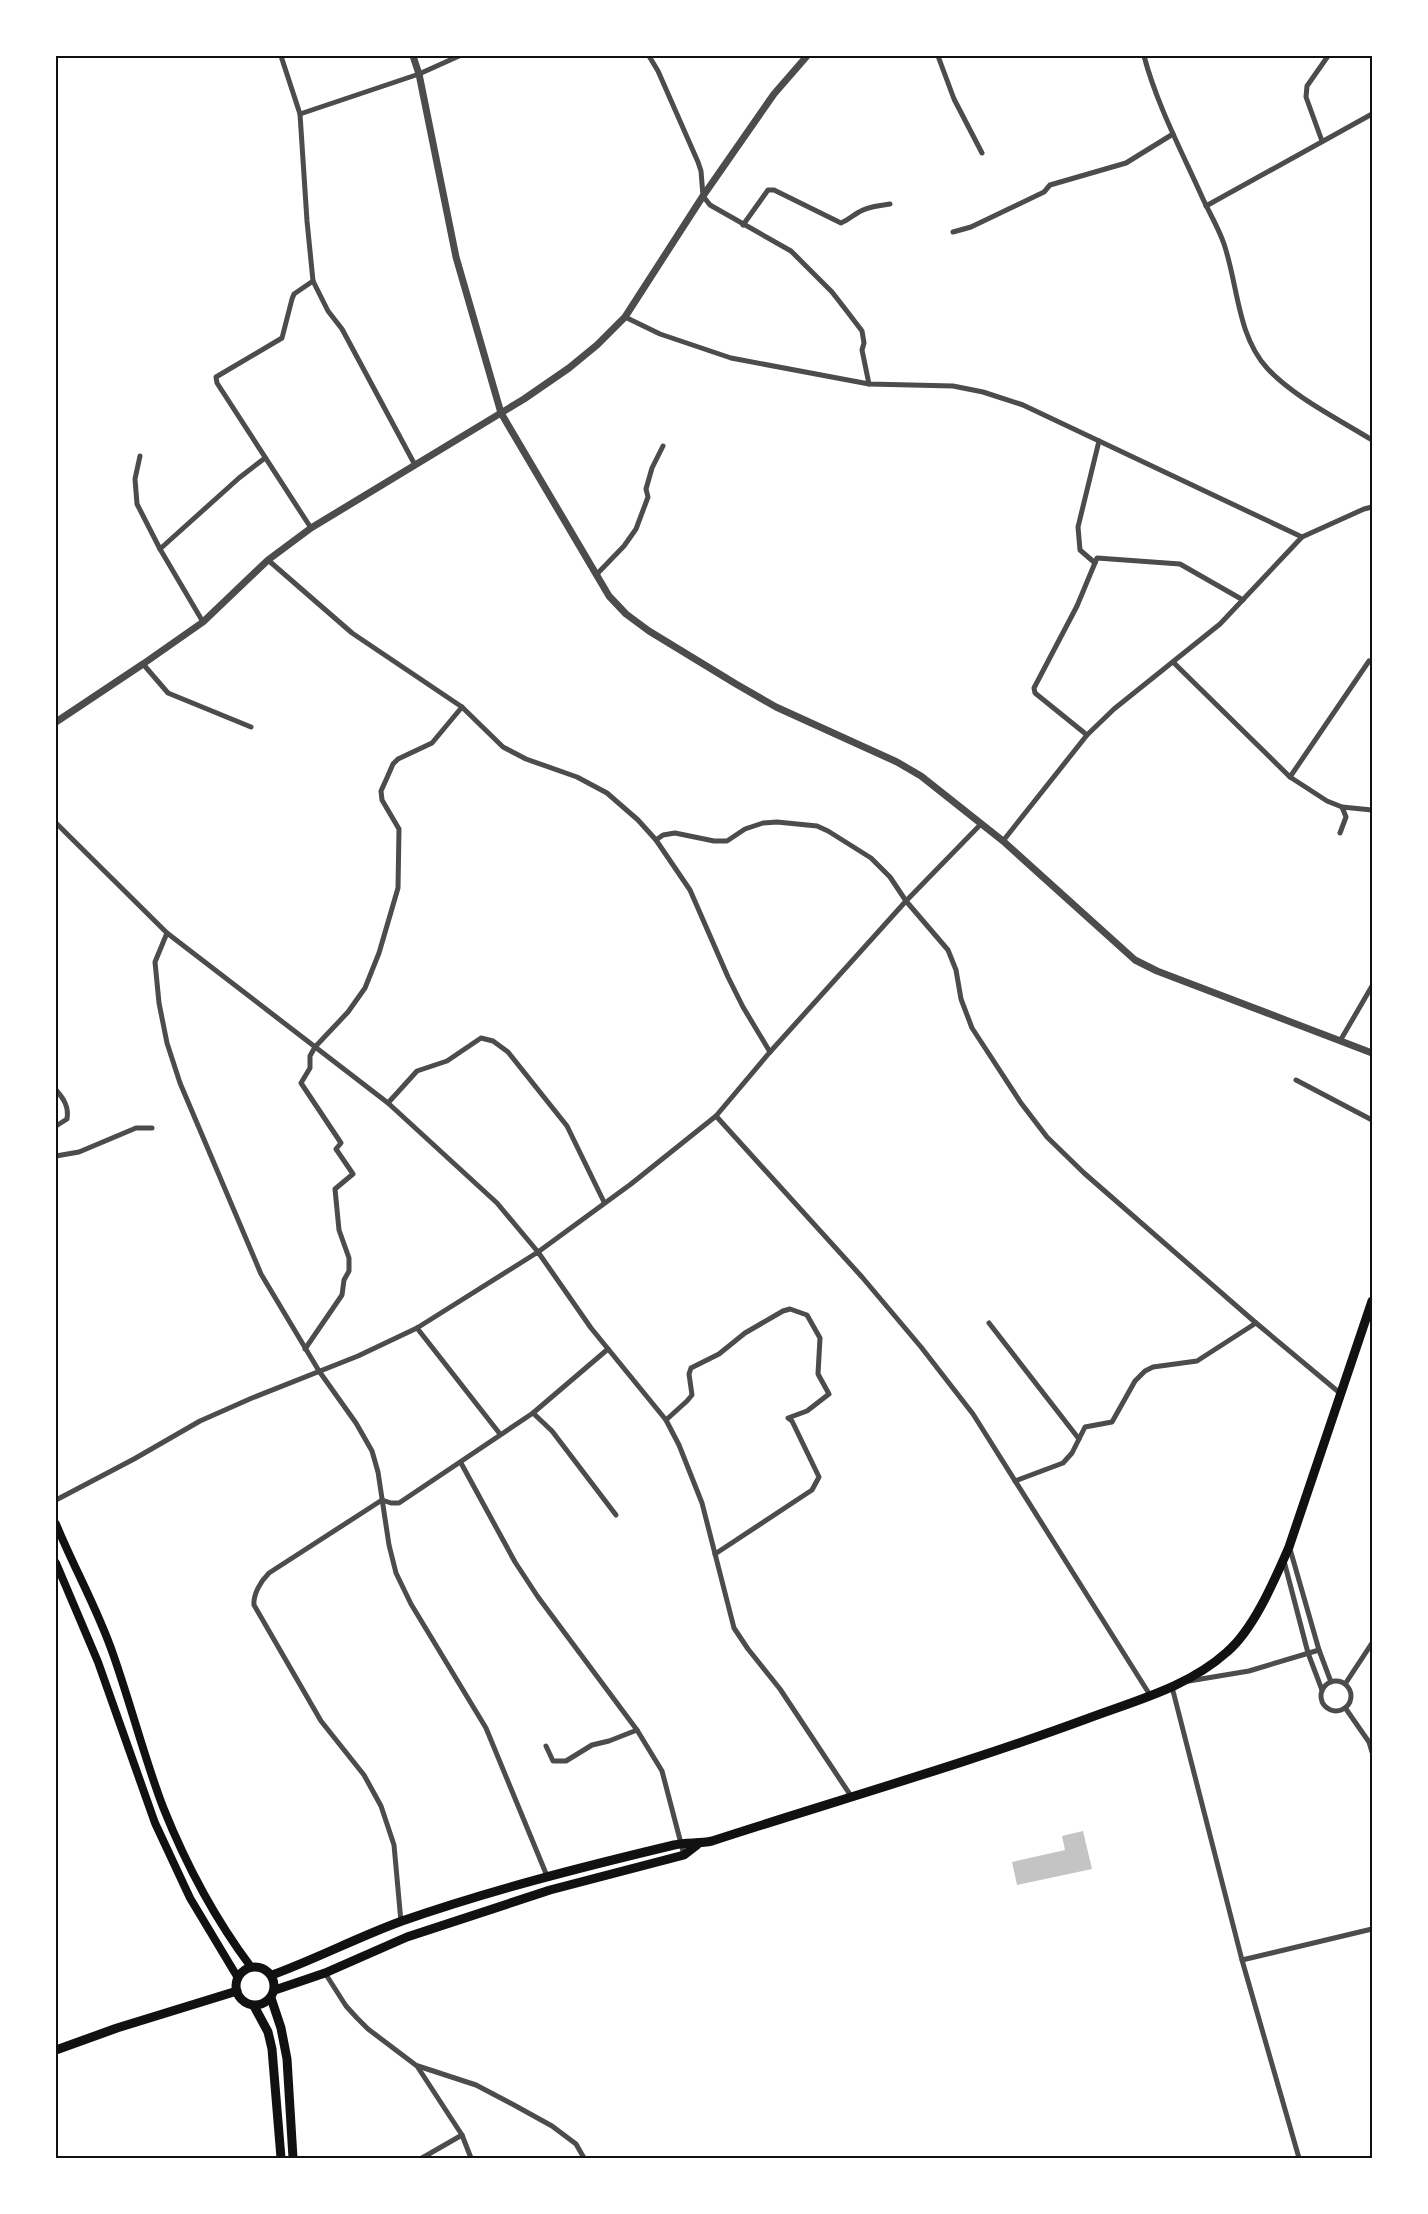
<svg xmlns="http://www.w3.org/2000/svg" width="1428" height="2214" font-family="Signika,sans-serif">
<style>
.building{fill:#c4c4c4}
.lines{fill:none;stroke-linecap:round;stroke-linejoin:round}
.minor{stroke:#4c4c4c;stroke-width:5}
.tertiary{stroke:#4c4c4c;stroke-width:7}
.secondary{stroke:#111;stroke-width:8}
.primary{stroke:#111;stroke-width:9}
.trunk{stroke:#111;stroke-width:9}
.neatline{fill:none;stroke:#111;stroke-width:2}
</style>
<rect width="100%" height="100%" fill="#fff"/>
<!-- building -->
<polygon class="building" points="1083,1831 1092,1869 1017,1885 1012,1862 1065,1850 1062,1836"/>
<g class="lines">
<!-- minor -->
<g class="minor">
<polyline points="281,56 300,114 307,221 313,281 328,311 342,329 415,465"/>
<polyline points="649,56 658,71 698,162 701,171 703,196 710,205 791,251 832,292 846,310 862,331 864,343 862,350 869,384"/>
<polyline points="938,56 954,99 982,153"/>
<path d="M 1144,56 C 1157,105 1182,152 1203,199 C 1210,214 1219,229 1224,244 C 1238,285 1237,335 1267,368 C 1292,396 1340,420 1372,440"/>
<polyline points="300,114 419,74 459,56"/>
<polyline points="1322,141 1306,97 1307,86 1328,56"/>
<polyline points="1206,206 1372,114"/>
<path d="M 743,225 L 768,190 L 774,190 L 841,223 C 848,220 852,216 859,212 C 868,206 879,206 890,204"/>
<polyline points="953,232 971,227 1044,192 1050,185 1126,163 1173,134"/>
<polyline points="625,317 660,334 731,358 869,384 953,386 983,392 1023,405 1302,537"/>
<polyline points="140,456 135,479 137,504 160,549 203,622"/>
<polyline points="311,528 217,383 216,377 282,338 292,299 294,294 313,281"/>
<polyline points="160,549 239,478 265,458"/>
<polyline points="268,560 352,633 462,707 503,747 526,759 577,777 607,793 638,820 656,840 690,890 728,977 743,1007 770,1052"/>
<polyline points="1095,563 1080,550 1078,527 1099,441"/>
<polyline points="596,575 624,546 636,529 648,497 646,489 652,468 663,446"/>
<polyline points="1173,662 1290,777 1327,801 1342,807 1346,817 1340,833"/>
<polyline points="143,664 168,693 251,727"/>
<polyline points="1087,735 1035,693 1034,688 1077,606 1097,558 1180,564 1243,600"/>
<polyline points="1290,777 1369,661"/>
<polyline points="1342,807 1372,810"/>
<polyline points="56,823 167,933 388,1103 497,1203 538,1252 631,1184 716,1116 770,1052 906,901 981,824"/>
<polyline points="656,840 663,835 675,833 714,841 727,841 745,829 763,823 777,822 817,826 828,831 871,858 890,877 906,901 948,950 956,970 961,999 972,1028 1021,1103 1047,1137 1084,1173 1256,1323 1341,1394"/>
<polyline points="1003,841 1087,735 1114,709 1220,624 1302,537 1364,509 1372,507"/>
<polyline points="167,933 155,962 159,1003 167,1043 180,1083 261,1274 319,1371 356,1423 372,1451 378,1472 389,1545 396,1573 411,1604 486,1728 547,1876"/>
<polyline points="1340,1041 1372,986"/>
<polyline points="1296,1080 1372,1120"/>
<path d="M 56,1090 C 64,1099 69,1107 67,1119 L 56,1126"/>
<polyline points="388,1103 417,1071 447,1061 481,1038 493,1041 508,1052 567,1126 604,1202"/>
<polyline points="716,1116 862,1277 921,1347 973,1414 1150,1695"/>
<polyline points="56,1156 79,1152 136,1128 152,1128"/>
<polyline points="989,1323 1079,1439"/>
<polyline points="417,1328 500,1434"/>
<polyline points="305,1349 342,1295 344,1280 349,1271 349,1258 339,1230 335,1189 353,1174 336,1149 341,1143 301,1083 310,1068 310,1056 315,1047 348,1012 365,988 379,953 398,888 399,829 382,800 381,791 386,780 393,764 398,759 432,743 462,707"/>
<polyline points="533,1413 552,1431 616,1515"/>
<polyline points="666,1420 687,1401 692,1395 689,1374 691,1368 719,1354 745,1333 783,1311 790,1309 807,1315 820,1338 818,1374 829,1394 807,1411 788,1418 792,1421 819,1477 812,1490 715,1554"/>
<polyline points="461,1463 515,1562 538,1597 637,1730 662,1771 684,1855"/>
<polyline points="1015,1481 1063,1463 1072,1453 1085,1427 1112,1422 1135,1381 1145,1371 1153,1367 1197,1361 1256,1323"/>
<polyline points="56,1500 134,1459 200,1421 252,1398 358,1356 417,1328 538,1252 591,1328 666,1420 679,1445 702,1503 734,1628 748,1649 780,1689 851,1796"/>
<polyline points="1290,1549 1319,1650 1331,1682"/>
<polyline points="1284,1561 1308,1653 1322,1690"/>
<circle cx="1336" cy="1696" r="15"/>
<polyline points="1189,1681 1249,1671 1319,1650"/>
<polyline points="1345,1684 1372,1643"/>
<polyline points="1172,1687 1242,1960 1299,2158"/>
<polyline points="1346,1709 1369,1742 1372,1752"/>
<polyline points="546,1746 553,1761 566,1761 592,1745 609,1741 637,1730"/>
<path d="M 401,1922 L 394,1845 L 381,1806 L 364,1775 L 321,1721 L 254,1605 C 253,1594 261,1581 269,1573 L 382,1500 L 391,1503 L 399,1503 L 533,1413 L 608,1349"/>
<polyline points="1242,1960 1372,1929"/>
<polyline points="325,1973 346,2006 357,2018 368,2029 417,2066 462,2135 471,2158"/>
<polyline points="418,2066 476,2085 514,2105 552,2126 576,2144 584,2158"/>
<polyline points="422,2158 462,2135"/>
</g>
<!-- tertiary -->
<g class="tertiary">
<polyline points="413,56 419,74 456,257 501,413 609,596 626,614 649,631 736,684 776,707 897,762 921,776 1003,841 1135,960 1157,971 1372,1053"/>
<polyline points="56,722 143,664 203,622 268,560 311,528 524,399 569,368 597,345 625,317 703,196 774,94 807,56"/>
</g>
<!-- secondary -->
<g class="secondary">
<path d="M 56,1524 C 74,1568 98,1610 113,1654 C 131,1705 144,1757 163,1807 C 185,1862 215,1919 251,1967"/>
<polyline points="56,1563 98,1662 155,1823 190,1898 238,1978"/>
</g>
<!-- primary -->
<g class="primary">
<polyline points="271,1998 281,2028 287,2059 293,2158"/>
<polyline points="254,2006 268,2032 272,2049 281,2158"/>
</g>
<!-- trunk -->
<g class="trunk">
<circle cx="255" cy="1986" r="19"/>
<path d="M 272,1975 C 316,1959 358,1937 402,1921 C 491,1890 582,1867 674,1845 C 687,1842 699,1844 712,1841 C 838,1800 965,1764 1089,1718 C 1137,1700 1188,1687 1227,1652 C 1254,1629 1275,1579 1289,1547 L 1372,1301"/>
<polyline points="275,1990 325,1973 407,1937 550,1890 684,1855 697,1845"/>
<polyline points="56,2050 117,2028 237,1991"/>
</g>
</g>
<!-- border -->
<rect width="1428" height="2214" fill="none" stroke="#ffffff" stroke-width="114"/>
<rect x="57" y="57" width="1314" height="2100" class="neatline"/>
</svg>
